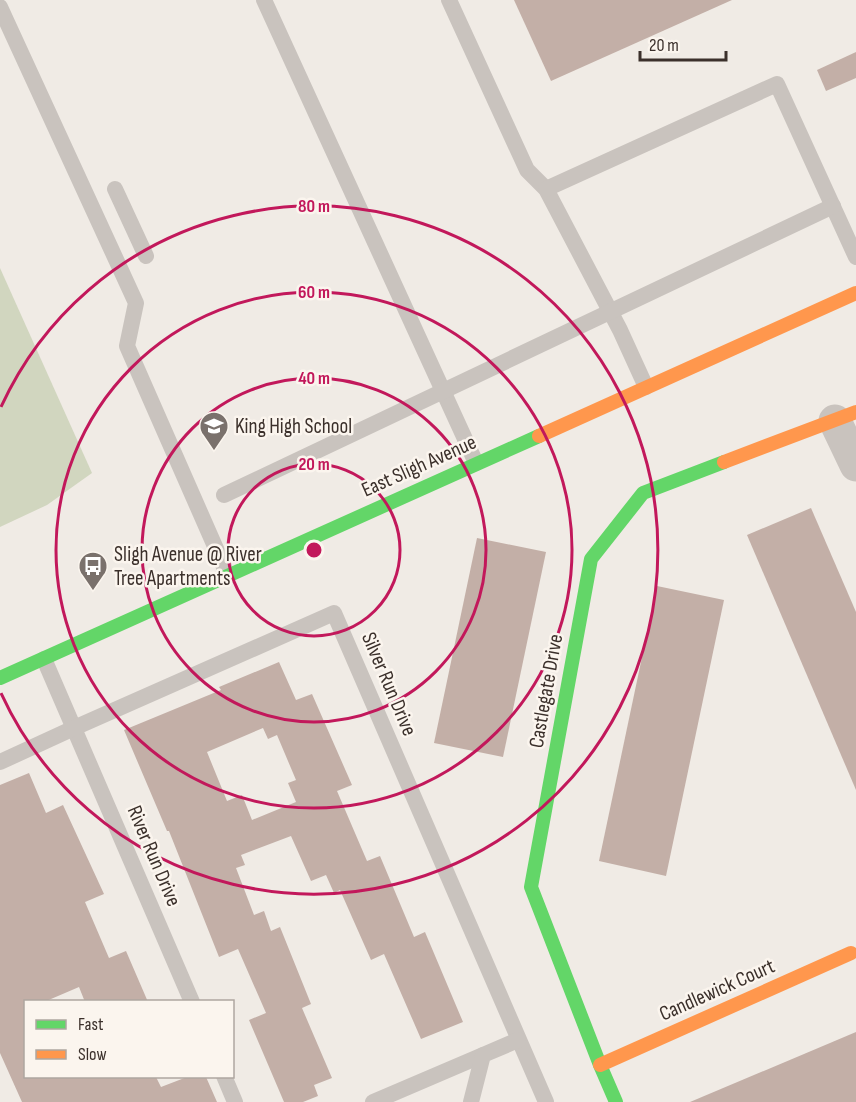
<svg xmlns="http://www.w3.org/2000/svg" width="856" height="1102" font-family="'Sofia Sans Condensed',sans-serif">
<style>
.green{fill:#d1d6bf}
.building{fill:#c3afa7;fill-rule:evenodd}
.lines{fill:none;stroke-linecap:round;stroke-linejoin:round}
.lane{stroke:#c9c3be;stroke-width:16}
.street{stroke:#c9c3be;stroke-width:33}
.fast{stroke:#63d668;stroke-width:14}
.slow{stroke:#ff974d;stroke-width:14}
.ring{fill:none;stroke:#c2185b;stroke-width:3}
.labels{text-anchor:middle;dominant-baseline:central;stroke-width:5;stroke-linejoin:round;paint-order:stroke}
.poi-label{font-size:21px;fill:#3b302b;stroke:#fbf5ee;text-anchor:start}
.street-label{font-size:21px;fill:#3b302b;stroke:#fbf5ee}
.centre{fill:#c2185b;stroke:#fbf5ee;stroke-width:3}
.ring-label{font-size:18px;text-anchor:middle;font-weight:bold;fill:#c2185b;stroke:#fbf5ee;stroke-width:5;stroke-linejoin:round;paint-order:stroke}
</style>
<rect width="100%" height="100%" fill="#f0ebe5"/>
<!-- green -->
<polygon class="green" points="0,268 92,473 47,505 0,527"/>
<!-- building -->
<g class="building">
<polygon points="514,0 732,0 551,81"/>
<polygon points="856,52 856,78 826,91 817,70"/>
<polygon points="811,508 856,612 856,790 747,535"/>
<polygon points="477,538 546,552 503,757 434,743"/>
<polygon points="657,586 724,600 666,876 599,861"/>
<path d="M 279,662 L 296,700 L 312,694 L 352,785 L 337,791 L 367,861 L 380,856 L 414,937 L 425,932 L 463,1022 L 421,1039 L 384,954 L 371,960 L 340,890 L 334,893 L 326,875 L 311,881 L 291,836 L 241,855 L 245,865 L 236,868 L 254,915 L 264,911 L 271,931 L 280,927 L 311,1004 L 302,1008 L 332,1078 L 314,1085 L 318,1096 L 303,1102 L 284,1102 L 249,1020 L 266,1013 L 238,949 L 219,957 L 169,831 L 167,831 L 124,730 L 221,690 L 219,687 ZM 263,728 L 268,739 L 277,735 L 296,780 L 288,783 L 296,802 L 252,820 L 242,795 L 227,801 L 207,752 Z"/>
<polygon points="29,773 46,813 63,805 104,894 85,902 109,958 126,951 148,1002 85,1002 79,987 44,1002 26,1002 26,1077 156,1077 161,1087 187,1077 206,1077 217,1102 22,1102 0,1053 0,785"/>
<polygon points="856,1032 856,1102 690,1102"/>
</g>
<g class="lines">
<!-- lane -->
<g class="lane">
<polyline points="264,0 476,463"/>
<polyline points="449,0 527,170 546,189 620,330 646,387"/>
<polyline points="0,7 136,303 127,346 228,576"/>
<polyline points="115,189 146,256"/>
<polyline points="546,189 777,84 856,257"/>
<polyline points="224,495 833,206"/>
<polyline points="44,659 192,1002"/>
<polyline points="0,762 74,728 334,613 546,1102"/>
<polyline points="224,1076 235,1102"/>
<polyline points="373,1102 483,1055"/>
<polyline points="471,1102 483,1055 518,1040"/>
</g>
<!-- street -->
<polyline class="street" points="835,421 856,465"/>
<!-- fast -->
<g class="fast">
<polyline points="0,678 539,436"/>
<polyline points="616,1102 600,1065 531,887 591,559 643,493 724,462"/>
</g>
<!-- slow -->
<g class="slow">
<polyline points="539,436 856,293"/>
<polyline points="724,462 856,412"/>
<polyline points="600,1065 851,953"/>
</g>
</g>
<!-- distance rings -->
<g class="ring">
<circle cx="314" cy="550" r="86"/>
<circle cx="314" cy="550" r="172"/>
<circle cx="314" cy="550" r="258"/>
<path d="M1 407A344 344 0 1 1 1 693"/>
</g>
<!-- icons -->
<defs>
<g id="school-pin" transform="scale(1.5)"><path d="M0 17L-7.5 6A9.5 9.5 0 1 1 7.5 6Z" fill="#7a716c" stroke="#fbf5ee"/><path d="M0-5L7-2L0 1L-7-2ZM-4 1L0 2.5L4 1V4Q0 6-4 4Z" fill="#fff"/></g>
<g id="bus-pin" transform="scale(1.5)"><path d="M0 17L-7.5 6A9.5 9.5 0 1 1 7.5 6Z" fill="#7a716c" stroke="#fbf5ee"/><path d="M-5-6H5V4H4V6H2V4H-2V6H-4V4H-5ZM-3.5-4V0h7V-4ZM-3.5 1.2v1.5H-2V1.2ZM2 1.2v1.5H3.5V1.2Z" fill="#fff"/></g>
</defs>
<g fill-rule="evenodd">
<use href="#school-pin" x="214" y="426"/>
<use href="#bus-pin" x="93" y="566"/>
</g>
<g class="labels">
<!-- poi labels -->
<g class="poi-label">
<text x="235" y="426">King High School</text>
<text x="114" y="554">Sligh Avenue @ River<tspan x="114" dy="24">Tree Apartments</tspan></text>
</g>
<!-- street labels -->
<g class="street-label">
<text transform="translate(419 466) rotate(-24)">East Sligh Avenue</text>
<text transform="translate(389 684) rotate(67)">Silver Run Drive</text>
<text transform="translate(546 691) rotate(-80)">Castlegate Drive</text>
<text transform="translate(154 856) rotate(67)">River Run Drive</text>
<text transform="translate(717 990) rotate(-24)">Candlewick Court</text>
</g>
</g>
<circle cx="314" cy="550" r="9" class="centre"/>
<g class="ring-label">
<text x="314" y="212">80 m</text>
<text x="314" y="298">60 m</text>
<text x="314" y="384">40 m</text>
<text x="314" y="470">20 m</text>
</g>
<!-- legend -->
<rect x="24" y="1000" width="210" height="78" fill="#fbf5ee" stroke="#aea6a0" stroke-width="1.5"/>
<rect x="36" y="1020" width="30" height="9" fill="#63d668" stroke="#aea6a0" stroke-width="1.5"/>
<text x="78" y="1030" font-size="18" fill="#3b302b">Fast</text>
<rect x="36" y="1050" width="30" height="9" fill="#ff974d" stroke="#aea6a0" stroke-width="1.5"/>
<text x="78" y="1060" font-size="18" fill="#3b302b">Slow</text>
<!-- scale -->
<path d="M640 51v9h86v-9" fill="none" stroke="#3b302b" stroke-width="3"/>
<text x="649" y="51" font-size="18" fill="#3b302b" stroke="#fbf5ee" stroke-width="4.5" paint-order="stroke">20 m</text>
</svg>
